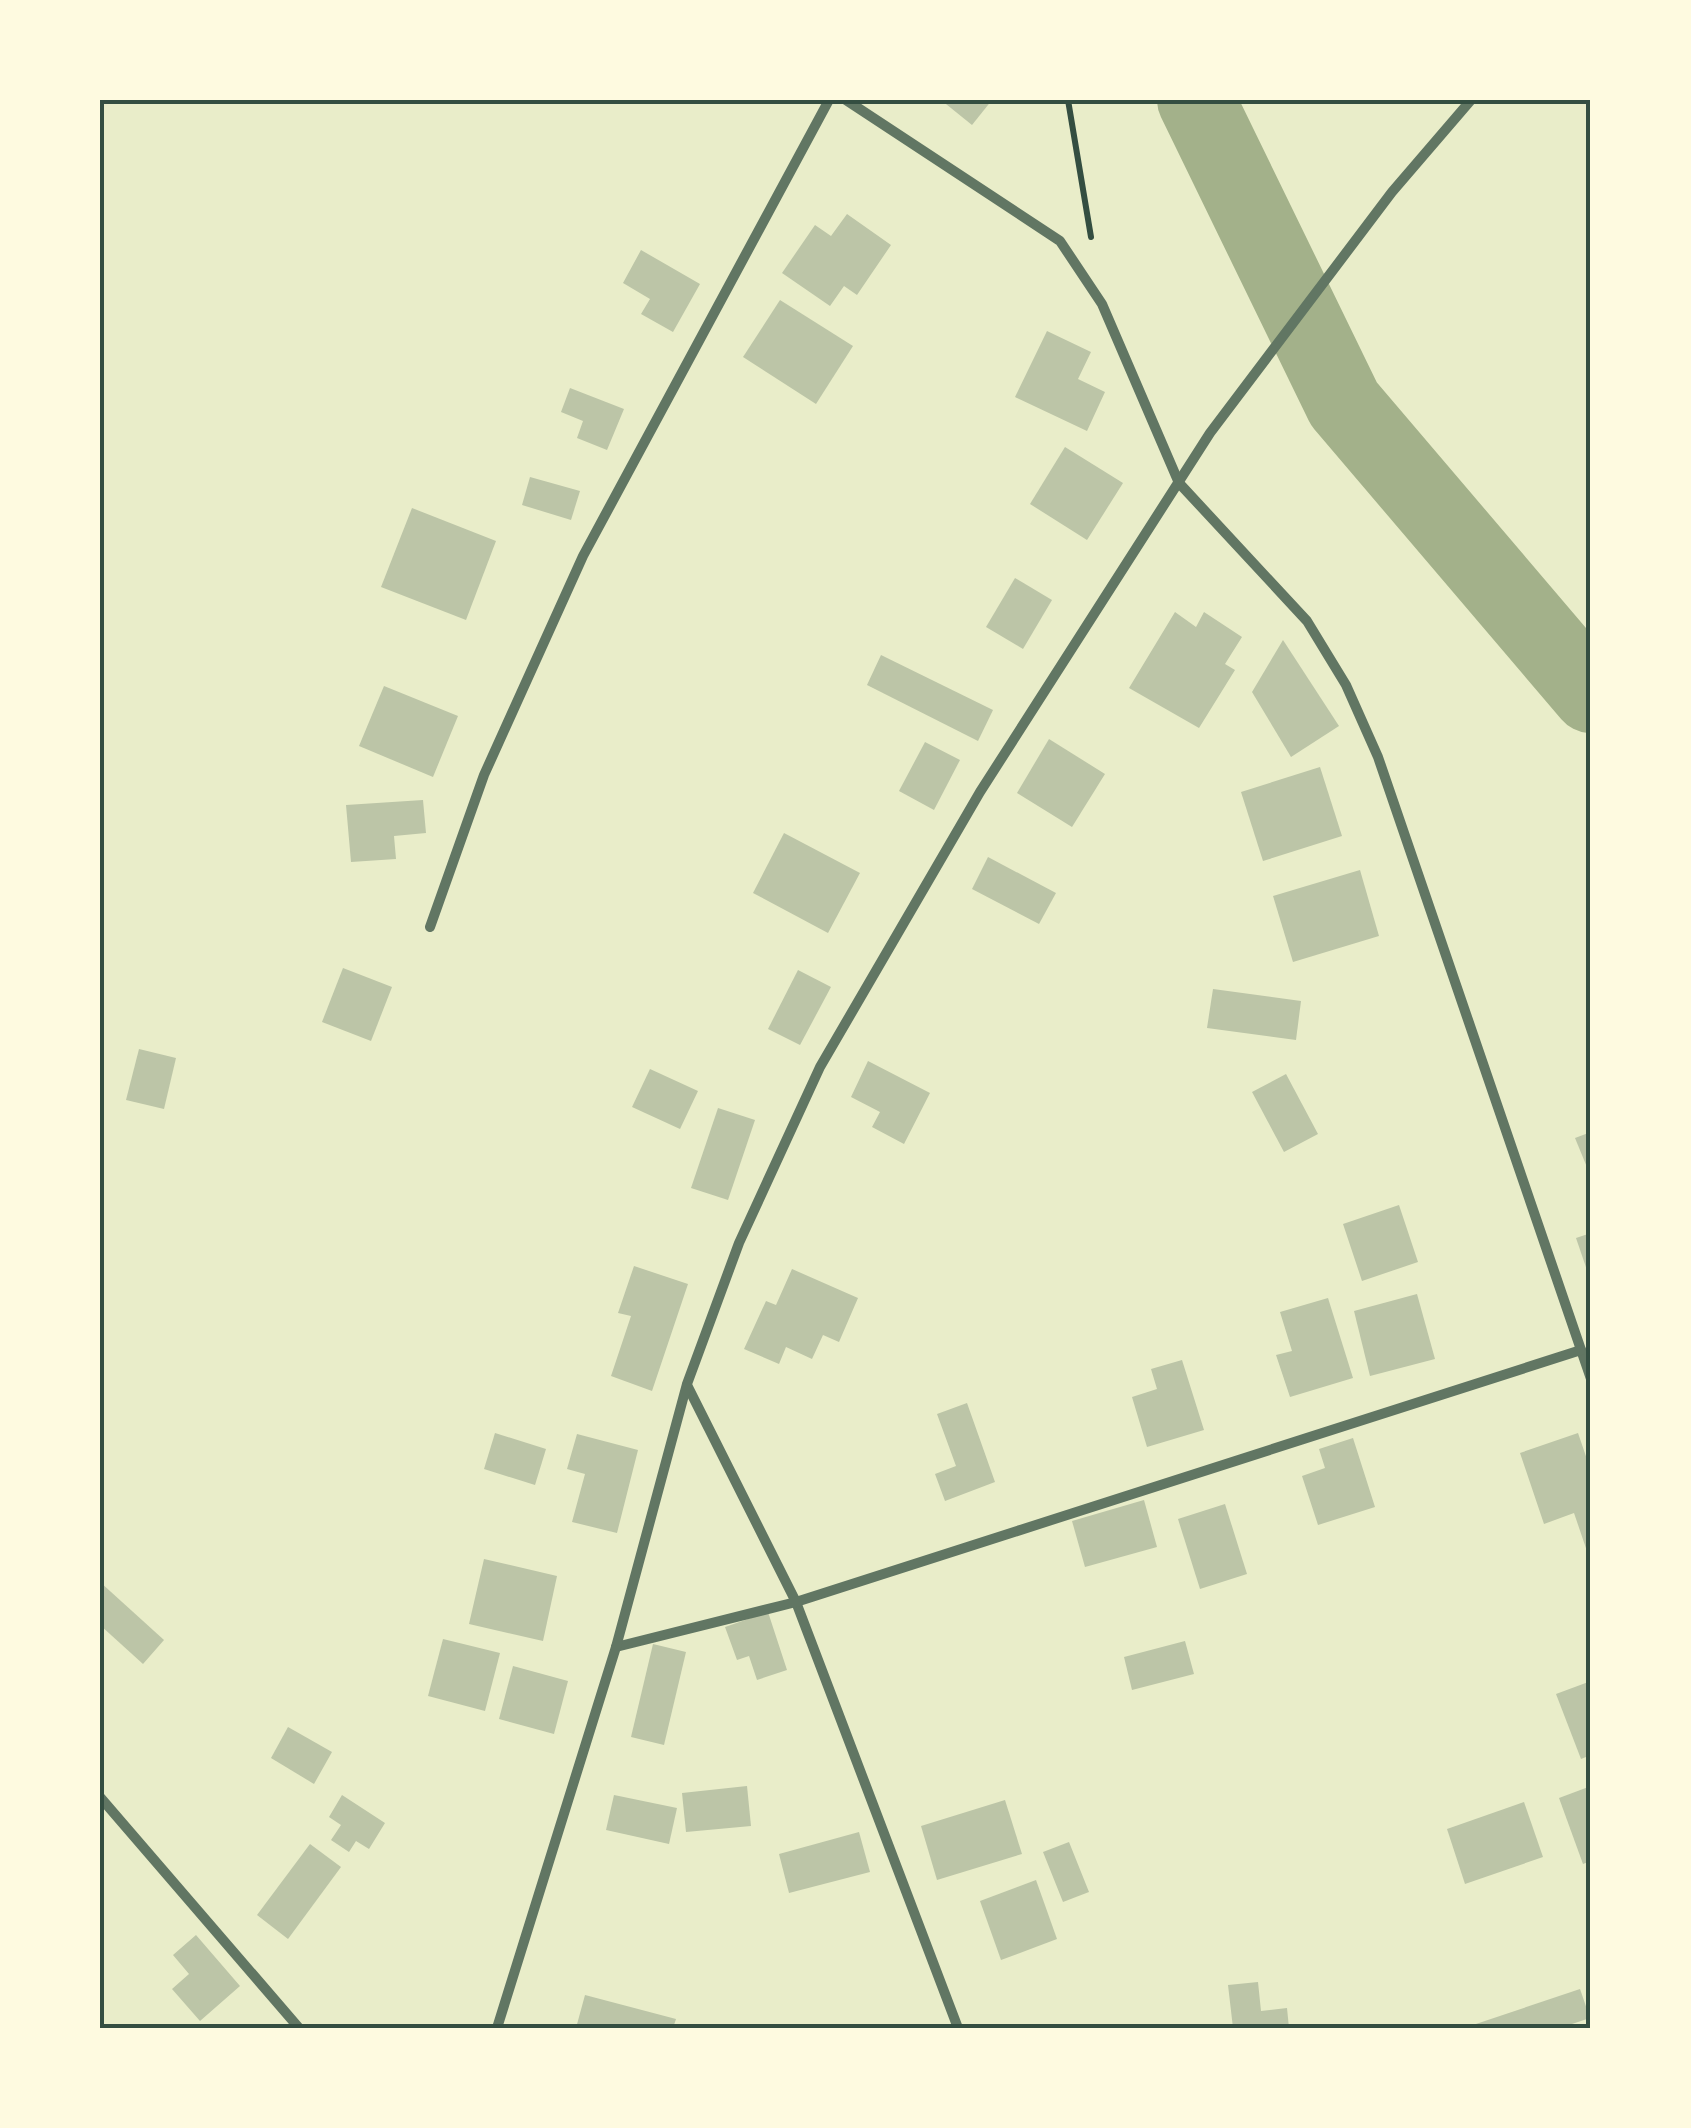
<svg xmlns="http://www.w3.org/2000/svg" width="1691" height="2128" font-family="Raleway,sans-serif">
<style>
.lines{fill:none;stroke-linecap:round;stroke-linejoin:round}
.river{stroke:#a3b18a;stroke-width:78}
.building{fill:#bcc5a7}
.path{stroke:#344e41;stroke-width:6}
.minor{stroke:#617663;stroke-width:10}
.neatline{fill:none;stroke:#344e41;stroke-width:4}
</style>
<rect width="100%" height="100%" fill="#e9edc9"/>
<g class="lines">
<!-- river -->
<polyline class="river" points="1196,100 1344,404 1591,694"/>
</g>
<!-- building -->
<g class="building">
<polygon points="941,100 992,100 972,125"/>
<polygon points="847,214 891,245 857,295 844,286 830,306 782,273 815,225 831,236"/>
<polygon points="641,250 700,284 673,332 641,314 650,299 623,283"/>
<polygon points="780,300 853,346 816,404 743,357"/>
<polygon points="1047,331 1091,352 1078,379 1105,392 1087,431 1015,397"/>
<polygon points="570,388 624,409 607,450 577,438 583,421 561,412"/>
<polygon points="1065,447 1123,483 1087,540 1030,504"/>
<polygon points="530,477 580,491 571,520 522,505"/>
<polygon points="412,508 496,541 466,620 381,587"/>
<polygon points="1015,578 1052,600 1023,649 986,627"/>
<polygon points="1175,612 1196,627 1204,612 1242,637 1225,664 1235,670 1199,728 1129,688"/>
<polygon points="1283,640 1339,726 1291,757 1252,692"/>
<polygon points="881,655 993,710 978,741 867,685"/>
<polygon points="384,686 458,716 433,777 359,746"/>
<polygon points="1049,739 1105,774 1072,827 1017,793"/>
<polygon points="925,742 960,760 934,810 899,791"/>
<polygon points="1320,767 1342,836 1263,861 1241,792"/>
<polygon points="423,800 426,833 394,836 396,859 351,862 346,805"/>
<polygon points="784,833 860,873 828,933 753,893"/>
<polygon points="988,857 1056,893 1039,924 972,889"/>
<polygon points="1360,870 1379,936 1293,962 1273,896"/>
<polygon points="343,968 392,987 371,1041 322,1022"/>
<polygon points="798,970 831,987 800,1045 768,1029"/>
<polygon points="1213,989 1301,1001 1296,1040 1207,1028"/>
<polygon points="139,1049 176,1058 164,1109 126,1100"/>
<polygon points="868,1061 930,1093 904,1144 872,1127 880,1112 851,1097"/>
<polygon points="650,1069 698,1091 680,1129 632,1107"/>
<polygon points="1286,1074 1318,1134 1284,1152 1252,1092"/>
<polygon points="718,1108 755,1120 728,1200 691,1188"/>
<polygon points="1591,1132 1591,1177 1575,1138"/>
<polygon points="1399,1205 1418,1262 1362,1281 1343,1224"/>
<polygon points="1591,1233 1591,1279 1590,1279 1576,1238"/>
<polygon points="634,1266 688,1284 652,1391 611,1376 631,1316 618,1313"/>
<polygon points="792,1269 858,1298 839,1342 823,1335 812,1359 786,1347 779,1364 744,1349 766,1301 776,1305"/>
<polygon points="1417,1294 1435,1359 1370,1376 1354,1311"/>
<polygon points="1328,1298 1353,1378 1290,1397 1276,1355 1292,1351 1280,1312"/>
<polygon points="1182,1360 1204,1430 1147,1447 1132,1397 1157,1389 1151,1369"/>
<polygon points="967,1403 995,1482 945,1501 935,1474 956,1466 937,1414"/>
<polygon points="495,1433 546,1449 535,1485 484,1469"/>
<polygon points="1578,1433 1591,1471 1590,1560 1574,1513 1544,1524 1520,1453"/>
<polygon points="577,1434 638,1450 617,1533 572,1522 585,1474 567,1469"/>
<polygon points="1353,1438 1375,1507 1318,1525 1302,1476 1325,1468 1319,1449"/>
<polygon points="1144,1500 1157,1547 1085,1567 1072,1521"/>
<polygon points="1225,1504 1247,1574 1200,1589 1178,1519"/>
<polygon points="484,1559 557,1576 543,1641 469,1624"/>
<polygon points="100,1582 164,1640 143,1664 100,1625"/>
<polygon points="768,1612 787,1670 757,1680 749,1656 737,1660 725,1627"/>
<polygon points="443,1639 500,1653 485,1711 428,1696"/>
<polygon points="1185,1641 1194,1674 1132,1690 1124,1657"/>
<polygon points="653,1644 686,1652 664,1745 631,1737"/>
<polygon points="513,1666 568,1681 554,1734 499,1719"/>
<polygon points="1591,1681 1591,1755 1581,1759 1556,1694"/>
<polygon points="288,1727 332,1752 314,1784 271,1758"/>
<polygon points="747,1786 751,1826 686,1832 682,1793"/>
<polygon points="1591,1786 1591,1861 1583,1864 1559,1798"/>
<polygon points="342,1795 385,1823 369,1849 356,1841 349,1852 331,1840 341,1825 329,1817"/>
<polygon points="614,1795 677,1808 669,1844 606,1830"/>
<polygon points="1005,1800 1022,1854 937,1880 921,1826"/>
<polygon points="1524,1802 1543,1857 1465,1884 1447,1829"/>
<polygon points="859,1832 870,1872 789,1893 779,1854"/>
<polygon points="1069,1842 1089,1892 1063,1902 1043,1852"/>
<polygon points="310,1844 341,1867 288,1939 257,1915"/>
<polygon points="1036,1880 1057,1939 1001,1960 980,1901"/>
<polygon points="196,1935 240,1986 200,2021 172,1989 189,1974 173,1955"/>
<polygon points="1258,1982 1261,2011 1287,2008 1289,2028 1233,2028 1228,1985"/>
<polygon points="1580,1989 1590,2018 1560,2028 1464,2028"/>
<polygon points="585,1995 676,2019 673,2028 576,2028"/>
</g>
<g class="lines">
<!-- path -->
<polyline class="path" points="1068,100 1091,237"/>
<!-- minor -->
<g class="minor">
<polyline points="846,100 1060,241 1102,304 1179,483 1307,621 1346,685 1378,757 1591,1379"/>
<polyline points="430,927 484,775 583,556 829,100"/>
<polyline points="687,1385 796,1602 958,2028"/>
<polyline points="616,1647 796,1602 1581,1350"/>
<polyline points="100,1797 299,2028"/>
<polyline points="497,2028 616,1647 687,1384 739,1243 820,1067 980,792 1210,433 1392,192 1471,100"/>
</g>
</g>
<!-- border -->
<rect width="1691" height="2128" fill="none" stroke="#fefae0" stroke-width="205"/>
<rect x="102" y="102" width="1486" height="1924" class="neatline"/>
</svg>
